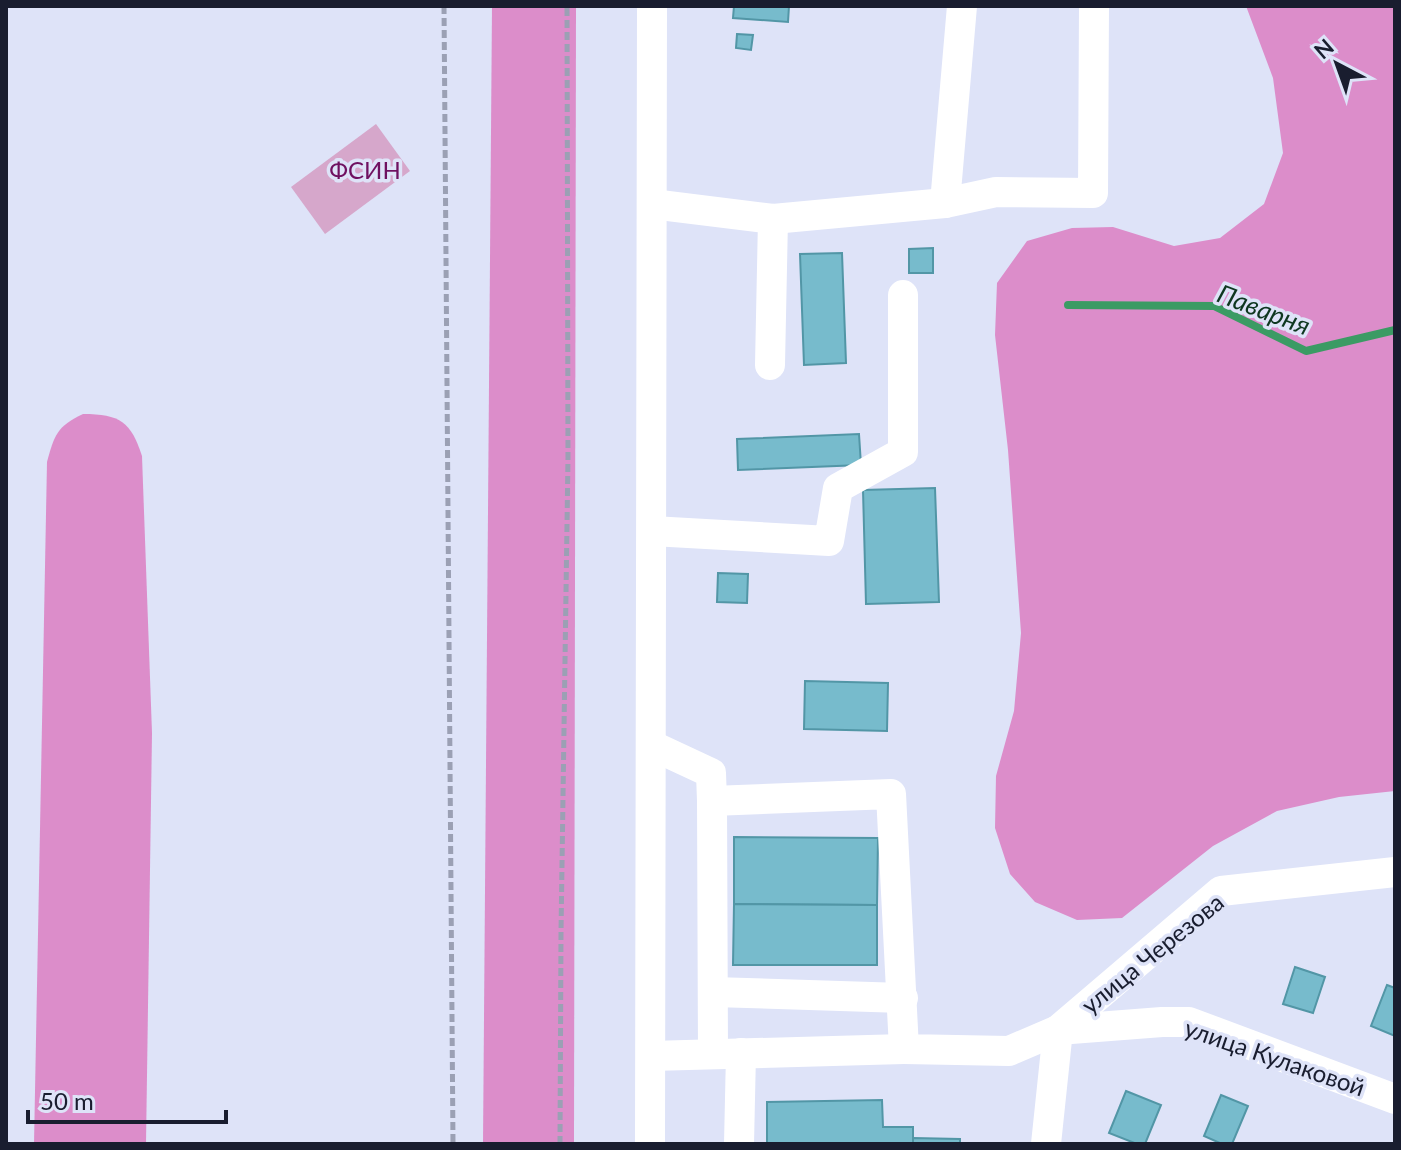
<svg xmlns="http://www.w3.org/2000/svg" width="1401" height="1150" font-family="Lato,sans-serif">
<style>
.green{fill:#d6a7cb}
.forest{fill:#dc8dca}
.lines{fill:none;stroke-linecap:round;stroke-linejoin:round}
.stream{stroke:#3b9b64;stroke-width:8}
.building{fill:#7bc;stroke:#5296a6;stroke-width:2}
.path{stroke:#9ba0b4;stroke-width:5;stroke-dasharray:8 4;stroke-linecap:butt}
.minor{stroke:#fff;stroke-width:30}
.labels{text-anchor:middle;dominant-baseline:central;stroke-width:7;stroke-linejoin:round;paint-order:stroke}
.park-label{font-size:24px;fill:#6f1161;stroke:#dee3f8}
.street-label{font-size:24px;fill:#191d2f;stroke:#dee3f8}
.water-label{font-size:26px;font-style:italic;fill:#0e3720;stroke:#dee3f8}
</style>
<rect width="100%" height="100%" fill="#dee3f8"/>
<!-- green -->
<polygon class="green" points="376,124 410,171 325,234 291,187"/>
<!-- forest -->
<g class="forest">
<polygon points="492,6 576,6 574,1144 483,1144"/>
<polygon points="1246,6 1395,6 1395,791 1339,797 1277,811 1213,846 1122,918 1077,920 1035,902 1010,874 995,828 996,776 1014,711 1021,633 1008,450 995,335 997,283 1027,241 1072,228 1113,227 1174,246 1220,238 1264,204 1283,153 1273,78"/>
<path d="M 83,414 C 120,414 131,422 142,456 L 152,733 L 146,1144 L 34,1144 L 47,462 C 54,436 57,426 83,414 Z"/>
</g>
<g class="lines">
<!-- stream -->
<polyline class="stream" points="1068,305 1214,306 1306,351 1395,330"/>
</g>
<!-- building -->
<g class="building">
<polygon points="734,6 789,6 788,22 733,18"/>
<polygon points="737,34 753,35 751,50 736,48"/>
<polygon points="933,248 933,273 909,273 909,249"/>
<polygon points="842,253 846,363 804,365 800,254"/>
<polygon points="859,434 861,465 738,470 737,439"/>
<polygon points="935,488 939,602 866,604 863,490"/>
<polygon points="718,573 748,574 747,603 717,602"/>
<polygon points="805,681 888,683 887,731 804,729"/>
<polygon points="734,837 878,838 877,905 734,904"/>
<polygon points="734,904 877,905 877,965 733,965"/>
<polygon points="1295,967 1325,977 1313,1013 1283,1004"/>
<polygon points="1387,985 1395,988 1395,1036 1371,1026"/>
<polygon points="1126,1091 1161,1105 1145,1144 1137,1144 1109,1133"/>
<polygon points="1221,1095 1248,1106 1232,1144 1222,1144 1204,1136"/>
<polygon points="882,1100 883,1127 913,1127 913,1144 767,1144 767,1102"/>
<polygon points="913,1138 960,1139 960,1144 913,1144"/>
</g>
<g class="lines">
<!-- path -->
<g class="path">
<polyline points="444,6 453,1144"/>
<polyline points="560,1144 561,933 568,457 567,6"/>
</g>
<!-- minor -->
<g class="minor">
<polyline points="945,203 962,6"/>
<polyline points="652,204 773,219 945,203 996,192 1093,193 1094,6"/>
<polyline points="770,365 773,219"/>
<polyline points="652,531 829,541 838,488 903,452 903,295"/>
<polyline points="651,745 711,773 712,801"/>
<polyline points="713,992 903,998"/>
<polyline points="1058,1030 1162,1022 1189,1022 1395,1099"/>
<polyline points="713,1054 712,801 891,794 904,1049 1009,1051 1058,1030 1221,891 1395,872"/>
<polyline points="651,1056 904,1049"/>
<polyline points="650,1144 652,6"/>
<polyline points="739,1144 741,1053"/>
<polyline points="1046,1144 1058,1030"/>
</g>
</g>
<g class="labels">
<!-- park labels -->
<g class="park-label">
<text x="365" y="169">ФСИН</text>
</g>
<!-- street labels -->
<g class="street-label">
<text transform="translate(1152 953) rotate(-39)">улица Черезова</text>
<text transform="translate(1275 1057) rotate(19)">улица Кулаковой</text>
</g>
<!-- water labels -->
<g class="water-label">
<text transform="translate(1264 309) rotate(21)">Паварня</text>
</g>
</g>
<!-- border -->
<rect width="1401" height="1150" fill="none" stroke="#191d2f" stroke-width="16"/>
<!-- north arrow -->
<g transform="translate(1337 64) rotate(319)" stroke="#dee3f8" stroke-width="6" paint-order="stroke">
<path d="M0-6L14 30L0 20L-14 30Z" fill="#191d2f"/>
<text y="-12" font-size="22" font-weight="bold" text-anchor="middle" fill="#191d2f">N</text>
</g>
<!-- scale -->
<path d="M28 1110v12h198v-12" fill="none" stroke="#191d2f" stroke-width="4"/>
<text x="40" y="1110" font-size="24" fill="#191d2f" stroke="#dee3f8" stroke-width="6" paint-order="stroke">50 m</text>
</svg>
